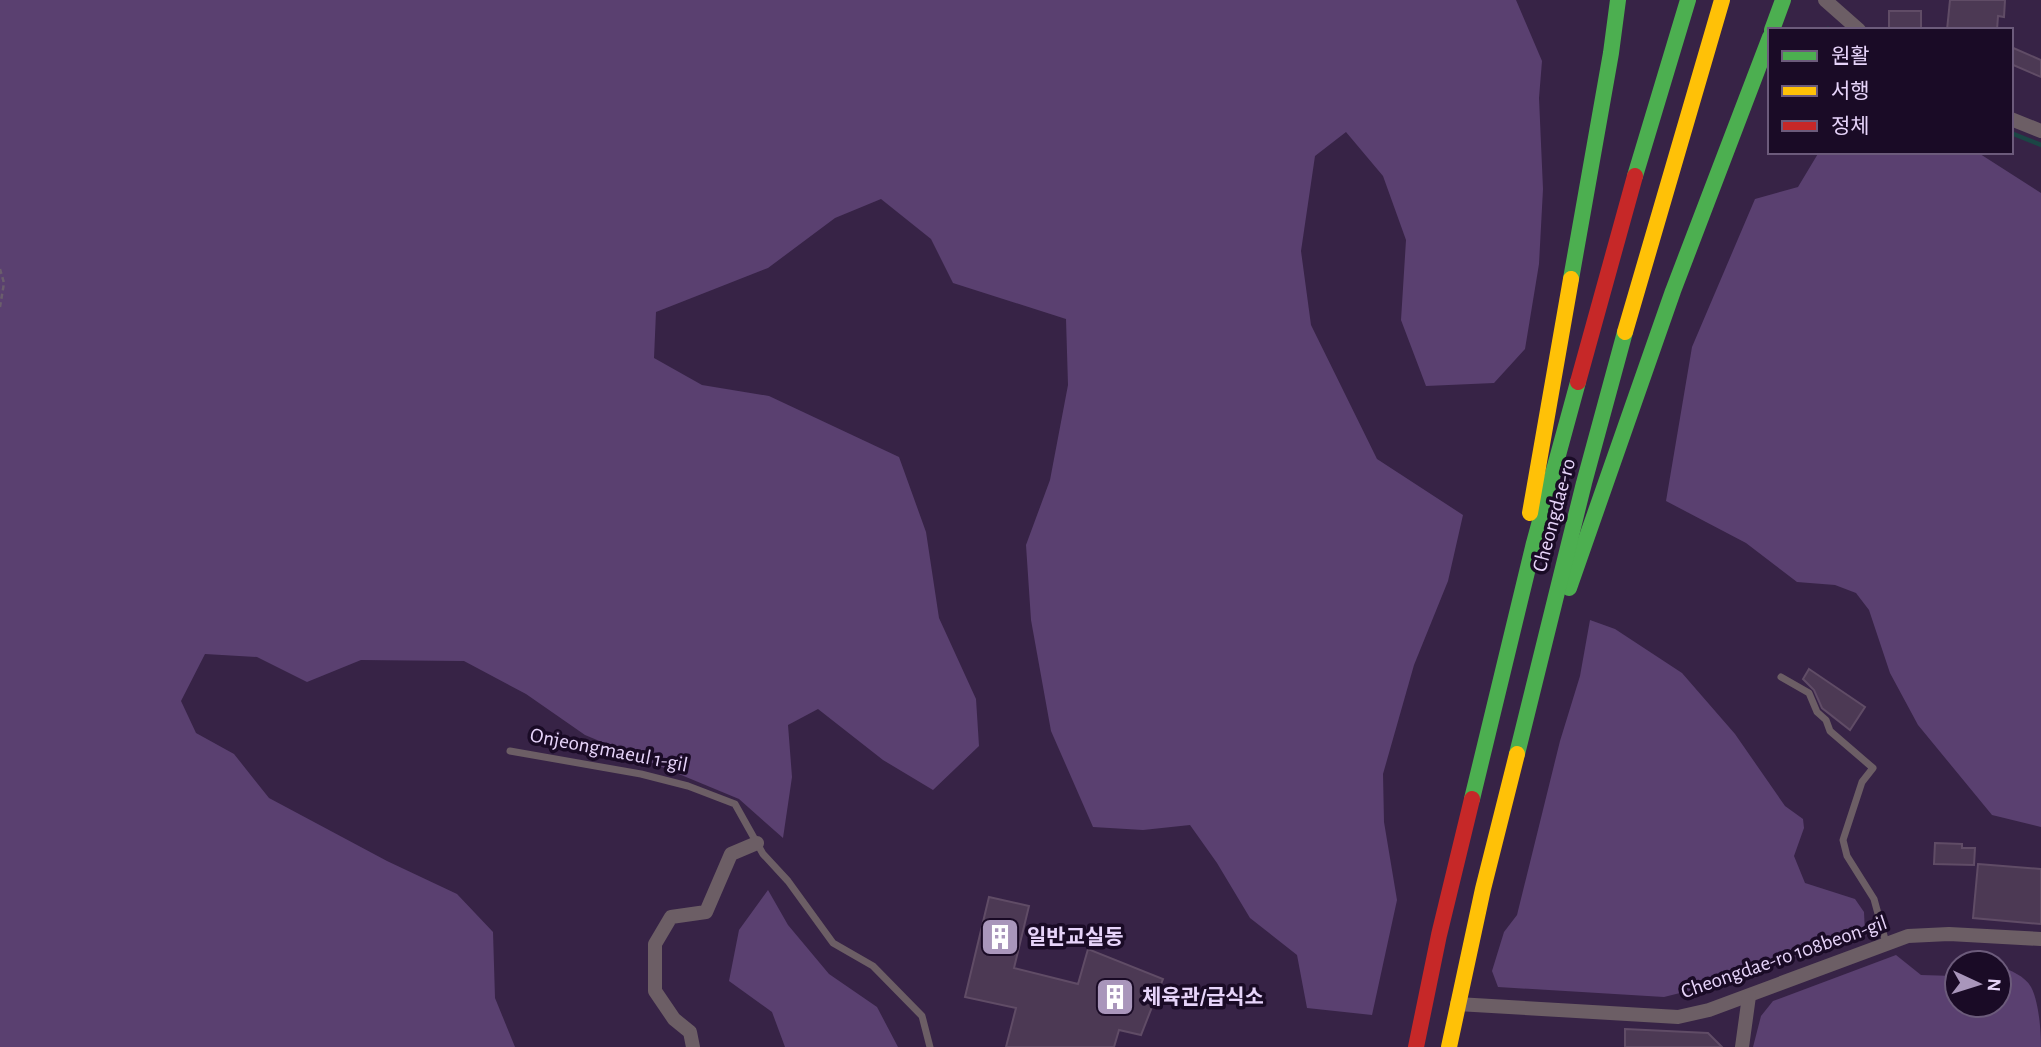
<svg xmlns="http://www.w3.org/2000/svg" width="2041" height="1047" font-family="'Alegreya Sans','Noto Sans KR',sans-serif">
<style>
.green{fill:#5a4070}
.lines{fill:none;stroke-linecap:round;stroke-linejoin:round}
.stream{stroke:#1b4645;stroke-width:4.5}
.building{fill:#4c3954;stroke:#604c66;stroke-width:2}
.path{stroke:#6a5d6c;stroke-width:2.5;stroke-dasharray:5 3.5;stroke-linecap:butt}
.lane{stroke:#6c5e65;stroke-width:7}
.street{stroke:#6c5e65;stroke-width:14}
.fast{stroke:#4caf50;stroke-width:16}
.slow{stroke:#ffc107;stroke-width:16}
.jam{stroke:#c62828;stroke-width:16}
.labels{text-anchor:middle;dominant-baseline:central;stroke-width:7;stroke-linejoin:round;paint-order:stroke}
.street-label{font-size:21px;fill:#e7d4fa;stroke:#1a0b26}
.poi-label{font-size:21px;font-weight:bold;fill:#e7d4fa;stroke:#1a0b26;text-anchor:start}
</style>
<rect width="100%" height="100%" fill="#372346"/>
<!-- green -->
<g class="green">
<polygon points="0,0 1516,0 1542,61 1539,98 1543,189 1539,264 1525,349 1494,383 1426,386 1401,320 1406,240 1383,176 1346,132 1315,156 1301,251 1311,325 1377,459 1463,515 1448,581 1414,665 1383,774 1384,822 1397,900 1372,1015 1307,1008 1297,955 1250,918 1217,863 1190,825 1143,830 1093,827 1051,731 1031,620 1026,545 1050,480 1068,385 1066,319 953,283 931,239 881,199 835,218 768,268 656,312 654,358 702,385 769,396 899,457 926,532 939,618 976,699 979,746 933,790 883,760 818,709 788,725 792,777 783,838 739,799 585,735 526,694 464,661 361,660 307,682 257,657 205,654 181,701 196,733 234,754 269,798 387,861 457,894 493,932 495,998 515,1047 0,1047"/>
<polygon points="1819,152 1977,152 2041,193 2041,827 1992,815 1918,725 1890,673 1869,610 1856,593 1835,585 1797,582 1746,543 1666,501 1692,347 1755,199 1798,187"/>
<polygon points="1590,620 1615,629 1682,673 1735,734 1785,806 1803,819 1804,828 1794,856 1805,883 1855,899 1864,912 1865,933 1708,986 1664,997 1498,987 1492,971 1504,932 1517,915 1560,741 1580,676"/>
<polygon points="768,890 788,925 829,974 877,1007 898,1047 785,1047 772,1012 729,981 739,930"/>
<path d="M 1896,955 L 1921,975 L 1954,976 L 1957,974 L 1957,1005 L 1999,1005 L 1999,966 C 2010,970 2025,976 2031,987 C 2039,1002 2041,1031 2041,1047 L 1753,1047 L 1761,1016 L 1773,1001 Z"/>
</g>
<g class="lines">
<!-- stream -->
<g class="stream">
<polyline points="1828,29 1829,30"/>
<polyline points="2011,133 2041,145"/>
</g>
</g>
<!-- building -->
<g class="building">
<polygon points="1950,0 2005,0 2004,17 1998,16 1997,30 1947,30"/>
<rect x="1889" y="11" width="32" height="19"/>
<polygon points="2011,47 2041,60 2041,77 2011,64"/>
<polygon points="1809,669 1865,707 1850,730 1822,708 1814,690 1803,679"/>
<polygon points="1935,843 1962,844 1962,848 1975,848 1974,865 1934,864"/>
<polygon points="1978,864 2041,869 2041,924 1973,918"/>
<polygon points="989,897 1029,906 1014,968 1078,984 1088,949 1163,979 1141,1035 1119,1030 1114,1047 1006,1047 1016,1008 965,997"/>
<polygon points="1625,1029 1708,1033 1722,1047 1625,1047"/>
</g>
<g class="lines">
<!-- path -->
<polyline class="path" points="0,269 4,283 0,307"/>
<!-- lane -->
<g class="lane">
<polyline points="1781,677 1809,693 1817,712 1826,720 1830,731 1873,768 1862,782 1843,840 1847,856 1874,899 1886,943"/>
<polyline points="510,751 641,774 688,786 735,804 763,854 788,881 833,943 873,966 922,1016 930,1047"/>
</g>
<!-- street -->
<g class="street">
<polyline points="1825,0 1859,30"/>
<polyline points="2011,119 2041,131"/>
<polyline points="1457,1004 1678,1017 1709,1010 1908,936 1949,934 2041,939"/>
<polyline points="693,1047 690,1032 674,1019 655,991 655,944 671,917 706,912 731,854 757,843"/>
<polyline points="1742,1047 1749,996"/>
</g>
<!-- fast -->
<g class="fast">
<polyline points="1772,30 1783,0"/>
<polyline points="1635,176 1688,0"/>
<polyline points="1571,279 1611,53 1618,0"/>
<polyline points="1569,588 1673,291 1770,37"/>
<polyline points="1517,754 1584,483 1625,332"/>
<polyline points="1472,799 1534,543 1578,382"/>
</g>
<!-- slow -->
<g class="slow">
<polyline points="1625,332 1722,0"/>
<polyline points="1530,513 1571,279"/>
<polyline points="1449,1047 1483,889 1517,754"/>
</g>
<!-- jam -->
<g class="jam">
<polyline points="1578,382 1635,176"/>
<polyline points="1416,1047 1439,935 1472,799"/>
</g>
</g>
<!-- icons -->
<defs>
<g id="building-square" transform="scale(2.0125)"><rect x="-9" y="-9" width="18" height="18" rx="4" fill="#a996bb" stroke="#1a0b26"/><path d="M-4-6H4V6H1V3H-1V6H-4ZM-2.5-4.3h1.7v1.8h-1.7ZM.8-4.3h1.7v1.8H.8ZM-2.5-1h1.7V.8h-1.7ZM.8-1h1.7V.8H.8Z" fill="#fff"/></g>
</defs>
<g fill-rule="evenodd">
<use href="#building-square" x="1000" y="937"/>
<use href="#building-square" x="1115" y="997"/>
</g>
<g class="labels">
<!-- street labels -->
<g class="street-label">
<text transform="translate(1554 515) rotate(-75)">Cheongdae-ro</text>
<text transform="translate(609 750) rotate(11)">Onjeongmaeul 1-gil</text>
<text transform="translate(1784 957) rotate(-19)">Cheongdae-ro 108beon-gil</text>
</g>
<!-- poi labels -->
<g class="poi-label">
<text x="1027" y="937">일반교실동</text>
<text x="1142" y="997">체육관/급식소</text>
</g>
</g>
<!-- legend -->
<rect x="1768" y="28" width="245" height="126" fill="#1a0b26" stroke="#6c5b7b" stroke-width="2"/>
<rect x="1782" y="51" width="35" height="10" fill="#4caf50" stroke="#6c5b7b" stroke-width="2"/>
<text x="1831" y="63" font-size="21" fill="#e7d4fa">원활</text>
<rect x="1782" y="86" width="35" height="10" fill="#ffc107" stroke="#6c5b7b" stroke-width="2"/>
<text x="1831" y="98" font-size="21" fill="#e7d4fa">서행</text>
<rect x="1782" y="121" width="35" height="10" fill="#c62828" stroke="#6c5b7b" stroke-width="2"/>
<text x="1831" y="133" font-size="21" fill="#e7d4fa">정체</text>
<!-- north arrow -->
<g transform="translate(1978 984) rotate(94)"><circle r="33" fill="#1a0b26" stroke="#6c5b7b" stroke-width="2"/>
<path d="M0-5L12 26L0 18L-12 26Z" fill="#a996bb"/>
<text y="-10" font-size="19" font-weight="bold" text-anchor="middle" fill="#e7d4fa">N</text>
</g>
</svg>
